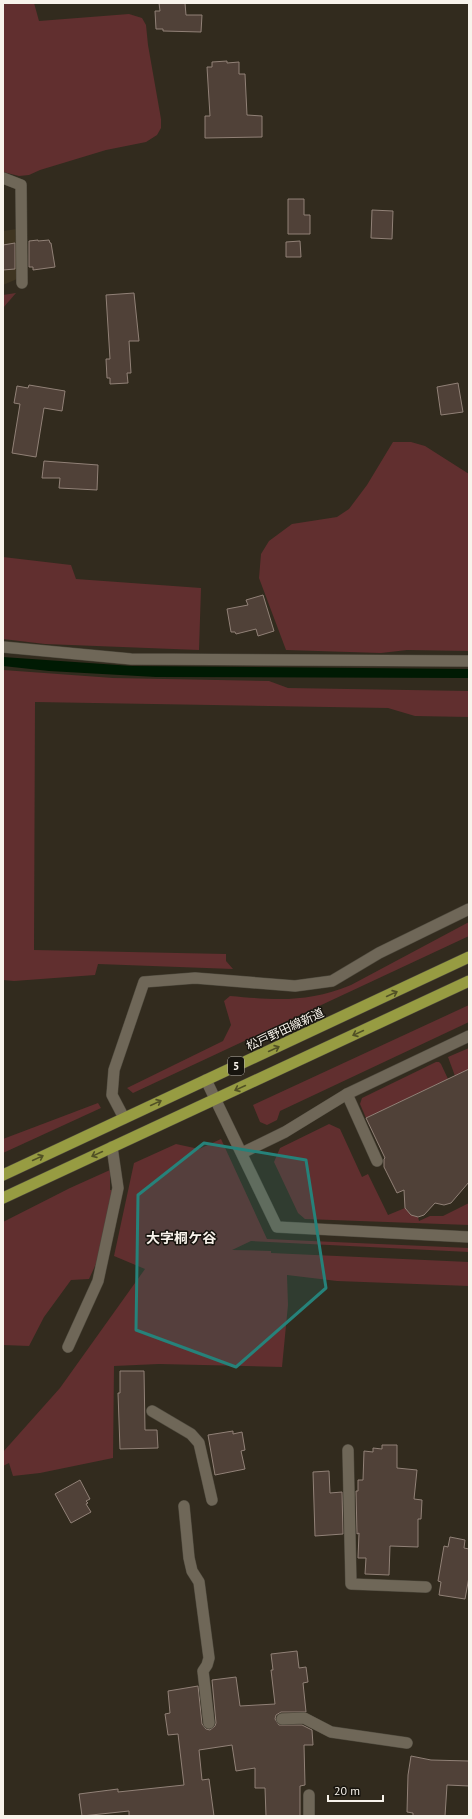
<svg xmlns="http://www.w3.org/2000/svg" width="472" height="1819" font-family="'PT Sans','Noto Sans JP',sans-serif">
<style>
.built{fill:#3f3521}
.green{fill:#612f2f}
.water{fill:#001a03}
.building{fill:#504138;stroke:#918177}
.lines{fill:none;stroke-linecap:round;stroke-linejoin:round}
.service-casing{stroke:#4f4a3e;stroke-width:12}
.minor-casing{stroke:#4f4a3e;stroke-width:12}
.primary-casing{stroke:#4f4a3e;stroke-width:12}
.service{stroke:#6f6758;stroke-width:11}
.minor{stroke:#6f6758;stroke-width:11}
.primary{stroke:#979c42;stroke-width:11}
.oneway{stroke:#515125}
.marked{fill:#26827a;fill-opacity:0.2;stroke:#26827a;stroke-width:3;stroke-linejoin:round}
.labels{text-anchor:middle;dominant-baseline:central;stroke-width:3;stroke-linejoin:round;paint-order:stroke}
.shield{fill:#17140e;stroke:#b4b0a9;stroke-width:1}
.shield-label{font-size:11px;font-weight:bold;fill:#f8f3eb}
.street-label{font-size:12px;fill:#f8f3eb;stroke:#17140e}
.quarter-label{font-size:14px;font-weight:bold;fill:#f8f3eb;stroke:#17140e}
</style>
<rect width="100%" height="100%" fill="#322b1e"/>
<!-- built -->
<polygon class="built" points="17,229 17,279 3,285 3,231"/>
<!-- green -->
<g class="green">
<polygon points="3,3 34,3 39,21 129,14 142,18 146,25 148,45 161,119 161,128 157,135 146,142 106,150 40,170 29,175 19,176 3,172"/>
<polygon points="16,293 3,308 3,295"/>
<polygon points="393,442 411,442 425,446 469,474 469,651 407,650 381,653 286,650 259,578 261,554 269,541 292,524 337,517 349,509 367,485"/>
<polygon points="3,557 71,565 76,579 201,588 199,650 45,644 3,639"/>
<polygon points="3,670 113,678 269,681 288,688 469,691 469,717 415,716 388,708 35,702 34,950 226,954 226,961 233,969 98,964 95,975 14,981 3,980"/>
<path d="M 469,922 L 469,936 L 133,1093 L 127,1088 L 223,1041 L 231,1025 L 224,1001 L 230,996 C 276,1000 307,1003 351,985 Z"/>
<polygon points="469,1005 469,1022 280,1111 277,1120 267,1125 260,1122 253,1105"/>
<polygon points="469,1048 469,1070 455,1076 448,1057"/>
<polygon points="436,1062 439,1062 441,1064 448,1079 366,1118 360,1104 362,1098"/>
<polygon points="98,1103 101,1108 3,1153 3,1139"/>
<polygon points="329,1124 340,1129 362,1177 368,1174 388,1215 405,1208 411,1215 418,1217 419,1221 430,1216 443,1216 469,1203 469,1225 305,1219 298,1213 274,1162 280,1148"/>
<polygon points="221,1139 267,1239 469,1248 469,1252 251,1241 232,1250 271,1251 271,1253 469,1262 469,1286 337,1281 287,1275 288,1305 282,1367 159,1364 114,1366 113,1458 40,1473 13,1476 9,1463 3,1466 3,1452 60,1388 145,1269 114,1256 134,1163 176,1144 199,1149"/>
<polygon points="110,1170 110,1190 112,1190 101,1253 89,1279 71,1280 44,1317 29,1346 3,1345 3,1222 70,1188"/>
</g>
<!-- water -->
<polygon class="water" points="3,657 132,666 469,669 469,678 156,677 49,671 3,666"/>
<!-- building -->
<g class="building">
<polygon points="159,3 185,3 186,15 202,15 201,32 163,31 163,29 156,29 155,11 160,11"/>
<polygon points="227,61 227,63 239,62 239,74 245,74 247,115 262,116 262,137 205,138 205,116 210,116 207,67 212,67 212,62"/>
<polygon points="288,199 304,199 304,215 310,215 310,234 288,234"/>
<polygon points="372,210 393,211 392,239 371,238"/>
<polygon points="38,240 38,241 49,240 50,243 51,243 55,267 33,270 33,267 29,267 29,241"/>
<polygon points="300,241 301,257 286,257 286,242"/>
<polygon points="15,243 15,269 3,270 3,245"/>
<polygon points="134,293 139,341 129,341 131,373 127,373 128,383 110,384 110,378 107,378 106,359 110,359 106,295"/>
<polygon points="458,383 463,412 441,415 437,387"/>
<polygon points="29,385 65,391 62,411 44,408 36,457 12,453 20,404 14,403 17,386 28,388"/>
<polygon points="44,461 98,465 97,490 59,488 60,478 42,478"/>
<polygon points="263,595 274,631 258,636 256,629 236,634 235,632 231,632 227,609 248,605 246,600"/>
<polygon points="469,1069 469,1182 451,1203 444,1205 435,1203 424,1215 418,1217 411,1215 405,1208 404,1190 397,1193 384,1167 384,1159 385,1158 366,1118"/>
<polygon points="120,1371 144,1371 145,1430 157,1430 158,1448 120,1449 118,1393 120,1393"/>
<polygon points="233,1431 233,1434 242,1432 245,1450 241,1451 245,1469 215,1475 208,1435"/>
<polygon points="382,1445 397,1445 397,1468 417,1470 414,1499 422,1500 421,1519 418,1519 418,1547 390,1546 389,1575 365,1574 366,1558 358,1558 359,1533 357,1534 356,1491 358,1491 358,1480 363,1480 364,1451 373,1452 373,1448 382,1449"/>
<polygon points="329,1471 330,1493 342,1492 343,1534 315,1536 313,1472"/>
<polygon points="80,1480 90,1499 86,1501 88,1503 86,1504 91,1512 71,1523 55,1494"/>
<polygon points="450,1537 465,1540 464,1548 469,1549 469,1577 465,1599 439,1595 441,1582 438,1581 444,1546 448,1547"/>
<polygon points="297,1651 299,1668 306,1667 308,1682 303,1683 306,1712 281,1712 276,1715 275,1719 279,1725 302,1725 312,1730 313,1745 304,1745 305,1785 300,1786 300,1816 266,1816 265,1788 255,1788 255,1768 236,1771 232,1745 199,1750 202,1780 209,1779 214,1816 129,1816 129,1811 82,1816 79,1794 118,1789 118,1792 184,1785 178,1734 168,1735 165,1714 170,1713 168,1691 198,1686 202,1724 206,1729 210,1730 215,1726 216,1723 212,1680 236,1677 240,1706 275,1704 271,1670 273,1670 271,1654"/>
<polygon points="411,1756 431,1760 469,1761 469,1786 447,1785 445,1816 413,1816 413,1813 407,1812 408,1775"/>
</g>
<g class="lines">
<!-- service casing -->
<g class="service-casing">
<g id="service">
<polyline points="206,1080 277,1227 469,1237"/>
<polyline points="347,1094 377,1161"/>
<polyline points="124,1118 112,1095 114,1070 144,982 195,978 295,986 332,981 379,953 469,909"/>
<polyline points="242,1153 285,1132 347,1094 469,1036"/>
<polyline points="68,1347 98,1281 118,1188 112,1147"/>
<polyline points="152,1411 191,1434 199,1443 212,1500"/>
<polyline points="348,1450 351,1584 426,1587"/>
<polyline points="184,1506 189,1558 192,1571 199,1582 209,1658 207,1665 203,1671 209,1723"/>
<polyline points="282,1719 304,1718 331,1732 407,1743"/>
<polyline points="309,1795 309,1816"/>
</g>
</g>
<!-- minor casing -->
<g class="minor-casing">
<g id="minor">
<polyline points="3,178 21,185 22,283"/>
<polyline points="3,647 131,659 469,661"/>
</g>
</g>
<!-- primary casing -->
<g class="primary-casing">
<g id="primary">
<polyline points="3,1175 469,957"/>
<polyline points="3,1198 469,981"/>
</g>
</g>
<!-- service -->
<use href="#service" class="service"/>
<!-- minor -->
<use href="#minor" class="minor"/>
<!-- primary -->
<use href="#primary" class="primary"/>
</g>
<!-- one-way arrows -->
<defs><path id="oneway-shaft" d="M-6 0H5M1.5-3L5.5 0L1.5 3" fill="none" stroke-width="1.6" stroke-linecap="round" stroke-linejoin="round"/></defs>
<g class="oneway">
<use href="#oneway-shaft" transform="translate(392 994) rotate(-25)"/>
<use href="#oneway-shaft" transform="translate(358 1033) rotate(155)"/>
<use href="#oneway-shaft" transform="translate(274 1049) rotate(-25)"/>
<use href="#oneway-shaft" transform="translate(240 1088) rotate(155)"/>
<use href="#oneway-shaft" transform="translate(156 1103) rotate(-25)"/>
<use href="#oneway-shaft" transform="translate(97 1154) rotate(155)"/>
<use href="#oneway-shaft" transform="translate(38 1158) rotate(-25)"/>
</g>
<!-- marked area -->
<path class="marked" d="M 204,1143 L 306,1160 L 326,1288 L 236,1367 L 136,1330 L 138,1195 Z"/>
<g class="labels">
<!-- shield labels -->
<rect class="shield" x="228" y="1057" width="16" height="18" rx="3"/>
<g class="shield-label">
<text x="236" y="1066">5</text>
</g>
<!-- street labels -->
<g class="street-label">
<text transform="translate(285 1029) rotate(-25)">松戸野田線新道</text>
</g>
<!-- quarter labels -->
<g class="quarter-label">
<text x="181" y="1238">大字桐ケ谷</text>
</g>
</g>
<!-- border -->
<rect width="472" height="1819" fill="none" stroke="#f8f3eb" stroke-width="8"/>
<!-- scale -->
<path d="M328 1795v6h55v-6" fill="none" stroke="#f8f3eb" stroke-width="2"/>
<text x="334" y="1795" font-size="12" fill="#f8f3eb" stroke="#17140e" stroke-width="3" paint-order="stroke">20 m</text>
</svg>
